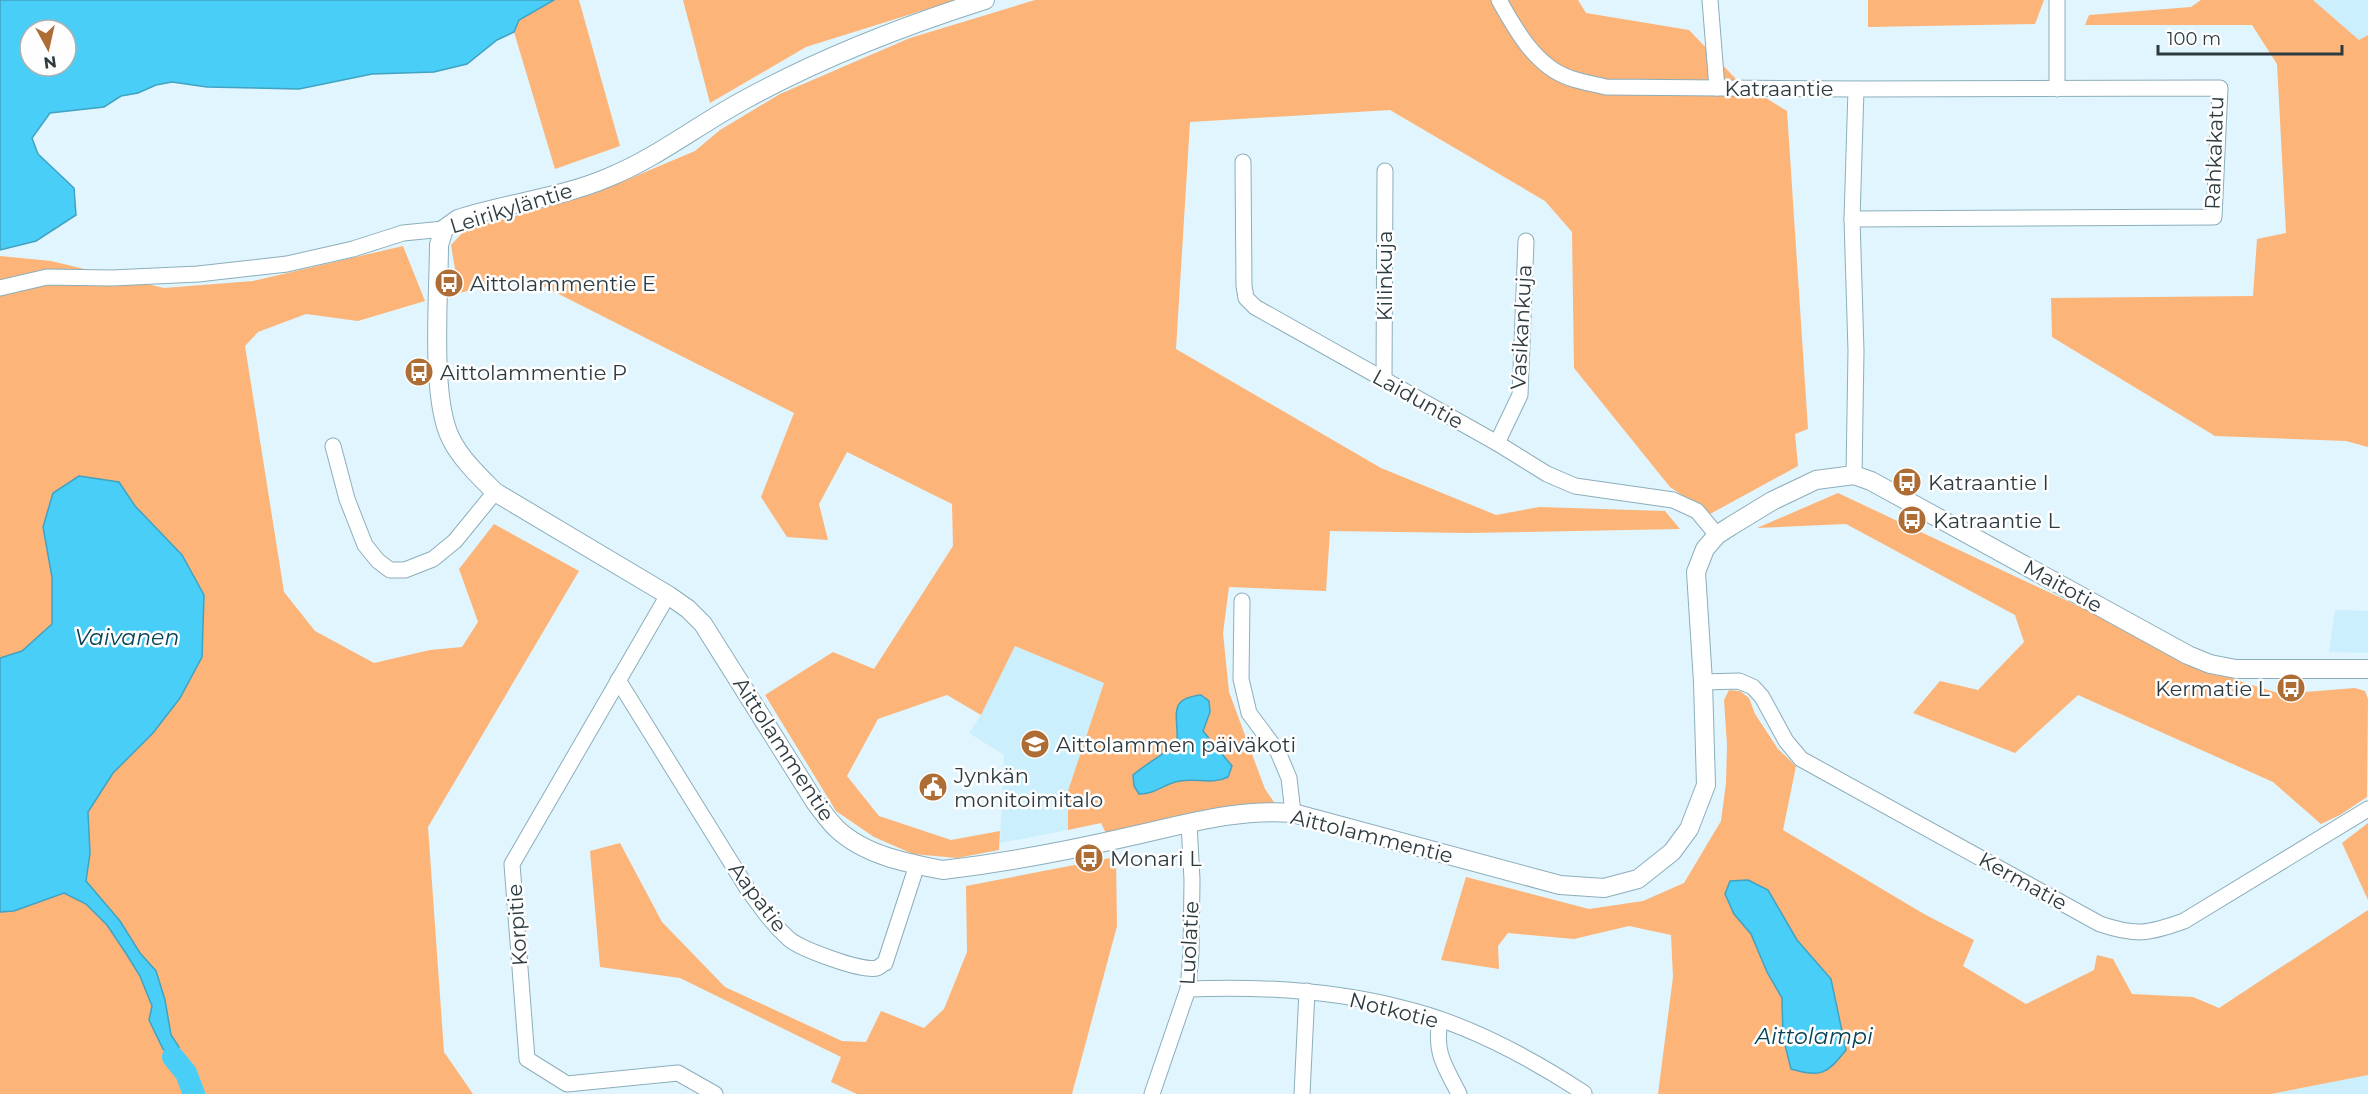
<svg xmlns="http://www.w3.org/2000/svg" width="2368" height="1094" font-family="Montserrat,sans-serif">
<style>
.built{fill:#cceffd}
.green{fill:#fdb478;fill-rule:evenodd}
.water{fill:#49cef8;stroke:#41a2c1;stroke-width:1.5;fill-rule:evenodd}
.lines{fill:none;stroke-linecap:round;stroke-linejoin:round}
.river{stroke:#49cef8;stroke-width:22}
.minor-casing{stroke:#8caebb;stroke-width:17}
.tertiary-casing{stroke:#8caebb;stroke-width:20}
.minor{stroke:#fff;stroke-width:15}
.tertiary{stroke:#fff;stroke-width:18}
.labels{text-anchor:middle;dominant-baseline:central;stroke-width:5;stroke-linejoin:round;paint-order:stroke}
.street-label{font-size:21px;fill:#2d3b40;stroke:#fefefe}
.poi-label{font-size:21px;fill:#2d3b40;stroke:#fefefe;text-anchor:start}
.water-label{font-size:22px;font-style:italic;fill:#084355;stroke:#fefefe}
</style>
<rect width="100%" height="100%" fill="#e0f5fd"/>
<!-- built -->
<g class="built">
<polygon points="2313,0 2368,0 2368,35 2359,40"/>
<polygon points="2335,610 2368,611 2368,653 2329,652"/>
<polygon points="1015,646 1104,683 1068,791 1068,830 1000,843 1004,755 969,733 981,715"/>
<polygon points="2368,1075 2368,1094 2271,1094"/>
</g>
<!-- green -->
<g class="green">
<polygon points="554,0 579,0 620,146 555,169 514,32 519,20"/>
<polygon points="683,0 956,0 806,47 710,103"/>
<polygon points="1035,0 1578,0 1586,13 1689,30 1737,80 1787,111 1808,429 1795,434 1798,466 1710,514 1670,487 1574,368 1572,232 1545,201 1390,110 1190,122 1176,349 1381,468 1496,515 1539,507 1665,511 1680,529 1469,533 1330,531 1326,591 1229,587 1223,633 1229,692 1265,789 1276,805 1106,833 1101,823 1068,830 1068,791 1104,683 1015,646 981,715 947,695 878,719 847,776 879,816 951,840 1000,831 999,850 957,858 913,854 874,837 836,811 765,695 833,652 874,669 953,546 952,504 847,452 819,504 828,540 787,537 761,497 794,413 525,277 459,293 451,245 465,230 593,194 695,151 720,130 780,94 910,38"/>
<polygon points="1868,0 2044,0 2035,24 1868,27"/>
<polygon points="2201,0 2313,0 2359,40 2368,35 2368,447 2346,441 2215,436 2052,337 2051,298 2253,296 2257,239 2286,233 2277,64 2252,25 2085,25 2089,15 2191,7"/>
<polygon points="403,246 425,301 358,321 306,314 258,332 245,346 284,592 315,631 374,663 430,650 462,647 478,622 459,569 494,524 579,571 428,827 444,1052 473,1094 0,1094 0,912 14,911 64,893 86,904 107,925 127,955 140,976 152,1006 150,1020 179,1047 171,1035 165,1000 156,971 140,953 120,921 86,881 90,853 88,812 113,773 153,733 180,698 202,657 182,555 135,506 119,482 43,527 52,577 53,624 22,651 0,658 0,256 51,261 164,288 253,281"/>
<polygon points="1838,493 2233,679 2281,694 2355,688 2365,691 2368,699 2367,797 2340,815 2321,824 2273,782 2078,695 2015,753 1913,713 1940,681 1978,690 2024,642 2015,615 1846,524 1757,528"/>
<path d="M 1729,690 L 1740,691 L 1749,698 L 1755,714 L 1778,749 L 1796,766 L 1783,830 L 1924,914 L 1974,940 L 1963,966 L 2026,1004 L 2094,970 L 2097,955 L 2113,959 L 2132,994 L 2193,997 L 2219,1008 L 2368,910 L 2368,1075 L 2271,1094 L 1658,1094 L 1673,977 L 1671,935 L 1629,926 L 1574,939 L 1508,933 L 1498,946 L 1499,969 L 1441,960 L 1466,877 L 1589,909 L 1643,901 L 1684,883 L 1721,821 L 1726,783 L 1727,745 L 1724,700 ZM 1768,890 L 1797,940 L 1831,979 L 1842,1030 L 1783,1037 L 1782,998 L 1767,972 L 1751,934 Z"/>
<polygon points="2368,823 2368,900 2342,843"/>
<polygon points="620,843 662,922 725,987 842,1041 866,1042 881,1011 924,1028 944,1009 967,952 966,886 1116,857 1117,926 1072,1094 857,1094 831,1082 841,1057 680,978 600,967 590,851"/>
</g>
<!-- water -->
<g class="water">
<path d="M 0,0 L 554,0 L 519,20 L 514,32 L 497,40 L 467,64 L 434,72 L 372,74 L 299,89 L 207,87 L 172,82 L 156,85 L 138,93 L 121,96 L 104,107 L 50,113 L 32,138 L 38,154 L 74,188 L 76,215 L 36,241 L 0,250 ZM 30,30 L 66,30 L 66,66 L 30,66 Z"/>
<polygon points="79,476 119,482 135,506 182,555 204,595 202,657 180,698 153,733 113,773 88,812 90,853 86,881 120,921 140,953 156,971 165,1000 171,1035 179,1047 173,1057 163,1049 149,1020 152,1006 140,976 127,955 107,925 86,904 64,893 14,911 0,912 0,658 22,651 52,624 52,577 43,527 53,493"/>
<path d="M 1201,695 L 1209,701 L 1210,712 L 1203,731 L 1232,766 L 1228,777 C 1212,785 1197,778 1180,781 C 1165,783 1154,795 1139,794 L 1134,786 L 1133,775 C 1147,763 1164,755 1177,742 C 1179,716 1166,699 1201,695 Z"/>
<path d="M 1748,880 L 1768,890 L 1797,940 L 1831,979 L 1846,1050 C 1827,1074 1821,1078 1791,1069 L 1783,1037 L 1782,998 L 1767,972 L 1751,934 L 1734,914 L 1725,894 L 1730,881 Z"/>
</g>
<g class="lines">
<!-- river -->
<polyline class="river" points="173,1057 186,1073 194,1094"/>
<!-- minor casing -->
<g class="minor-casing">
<g id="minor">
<path d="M 1499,0 C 1515,29 1536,67 1570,78 C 1581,82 1594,84 1606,87 L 1856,89 L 1852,219 L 1856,351 L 1854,475"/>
<polyline points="1710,0 1717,88"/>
<polyline points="2057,89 2057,0"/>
<polyline points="1243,162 1244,286 1246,298 1255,307 1497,443 1547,474 1575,486 1673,500 1697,511 1717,535"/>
<polyline points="1852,219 2214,217 2220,88 1856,89"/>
<polyline points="0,288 47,277 112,278 198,274 287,264 353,249 403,233 444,229"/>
<polyline points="1384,380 1385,171"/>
<polyline points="1497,443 1520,395 1526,241"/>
<polyline points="333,446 347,499 365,545 378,561 390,570 405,570 433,559 455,541 495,492"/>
<polyline points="668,595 512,864 527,1059 567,1084 678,1073 715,1094"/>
<polyline points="1242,601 1241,679 1249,713 1278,752 1289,778 1293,813"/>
<path d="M 618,680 L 747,888 C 760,906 772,924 789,939 C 801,949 862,972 877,968 C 878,968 884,963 885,963 L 917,865"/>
<path d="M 1703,682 L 1739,681 L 1753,687 L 1762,697 L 1786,741 L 1801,759 L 2100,924 C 2136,936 2148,934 2184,921 L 2368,809"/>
<path d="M 1188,989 C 1261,986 1332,990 1402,1008 C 1466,1023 1529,1057 1584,1093"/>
<path d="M 1440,1021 C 1434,1053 1445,1066 1459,1094"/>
<polyline points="1152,1094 1188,989 1191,953 1192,880 1189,823"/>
<polyline points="1302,1094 1307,991"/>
</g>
</g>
<!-- tertiary casing -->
<g class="tertiary-casing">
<path id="tertiary" d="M 985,0 C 903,26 821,58 746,99 C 699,124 657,158 607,178 C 560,198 507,203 458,219 L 444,229 L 439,245 C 439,293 430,398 451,439 C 461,459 479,476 495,492 L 668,595 L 688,609 L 703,624 L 815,802 C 822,811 828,820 836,828 C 864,855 906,863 943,870 C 1001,863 1066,851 1123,838 C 1179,826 1236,808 1293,813 L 1560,885 L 1604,888 L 1638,879 L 1672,852 L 1689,829 L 1706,785 L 1703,682 L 1696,572 L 1705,549 L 1717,535 L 1731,526 L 1772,501 L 1816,480 L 1854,475 L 1871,481 L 2188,655 L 2210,664 L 2236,669 L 2368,669"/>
</g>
<!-- minor -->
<use href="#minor" class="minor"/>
<!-- tertiary -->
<use href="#tertiary" class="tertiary"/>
</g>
<!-- icons -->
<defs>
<g id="bus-disc" transform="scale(1.5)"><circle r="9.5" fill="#ad6d35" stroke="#fefefe"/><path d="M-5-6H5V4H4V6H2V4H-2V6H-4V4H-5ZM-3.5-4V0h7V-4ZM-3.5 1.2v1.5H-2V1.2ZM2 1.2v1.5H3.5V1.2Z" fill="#fff"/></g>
<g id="school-disc" transform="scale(1.5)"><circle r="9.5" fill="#ad6d35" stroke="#fefefe"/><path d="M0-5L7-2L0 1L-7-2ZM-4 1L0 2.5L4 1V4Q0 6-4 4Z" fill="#fff"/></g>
<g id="civic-disc" transform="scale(1.5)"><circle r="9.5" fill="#ad6d35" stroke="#fefefe"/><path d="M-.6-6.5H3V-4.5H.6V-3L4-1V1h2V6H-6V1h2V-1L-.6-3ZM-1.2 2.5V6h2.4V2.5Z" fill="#fff"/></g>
</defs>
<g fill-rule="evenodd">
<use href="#bus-disc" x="449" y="283"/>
<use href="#bus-disc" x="419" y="372"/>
<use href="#bus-disc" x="1907" y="482"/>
<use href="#bus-disc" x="1912" y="520"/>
<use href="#bus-disc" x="2291" y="688"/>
<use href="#school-disc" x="1035" y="744"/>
<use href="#civic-disc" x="933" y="787"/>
<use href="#bus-disc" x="1089" y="858"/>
</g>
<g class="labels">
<!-- street labels -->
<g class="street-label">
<text x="1779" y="88">Katraantie</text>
<text transform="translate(2214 153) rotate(-88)">Rahkakatu</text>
<text transform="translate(511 208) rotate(-17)">Leirikyläntie</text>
<text transform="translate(1384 276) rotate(-90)">Kilinkuja</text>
<text transform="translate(1521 327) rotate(-87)">Vasikankuja</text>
<text transform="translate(1418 399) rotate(29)">Laiduntie</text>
<text transform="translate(2063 586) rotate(29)">Maitotie</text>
<text transform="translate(784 749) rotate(57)">Aittolammentie</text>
<text transform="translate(1372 836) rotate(14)">Aittolammentie</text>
<text transform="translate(2023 881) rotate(29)">Kermatie</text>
<text transform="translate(758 897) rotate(53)">Aapatie</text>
<text transform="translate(517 925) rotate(-94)">Korpitie</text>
<text transform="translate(1189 943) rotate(-87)">Luolatie</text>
<text transform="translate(1394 1010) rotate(14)">Notkotie</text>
</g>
<!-- poi labels -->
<g class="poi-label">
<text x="470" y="283">Aittolammentie E</text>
<text x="440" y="372">Aittolammentie P</text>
<text x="1928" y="482">Katraantie I</text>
<text x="1933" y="520">Katraantie L</text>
<text x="2270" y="688" text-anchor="end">Kermatie L</text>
<text x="1056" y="744">Aittolammen päiväkoti</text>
<text x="954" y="775">Jynkän<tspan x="954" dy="24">monitoimitalo</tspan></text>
<text x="1110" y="858">Monari L</text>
</g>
<!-- water labels -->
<g class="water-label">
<text x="127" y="637">Vaivanen</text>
<text x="1814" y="1036">Aittolampi</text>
</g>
</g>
<!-- north arrow -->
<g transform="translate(48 48) rotate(172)"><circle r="28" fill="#fefefe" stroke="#aab0b2" stroke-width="1.5"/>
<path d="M0-4.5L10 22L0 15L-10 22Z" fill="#ad6d35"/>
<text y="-9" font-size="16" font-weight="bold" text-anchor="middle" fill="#2d3b40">N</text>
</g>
<!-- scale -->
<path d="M2158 45v9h184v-9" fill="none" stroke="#2d3b40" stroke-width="3"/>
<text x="2167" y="45" font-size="18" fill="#2d3b40" stroke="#fefefe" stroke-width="4.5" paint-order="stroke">100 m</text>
</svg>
